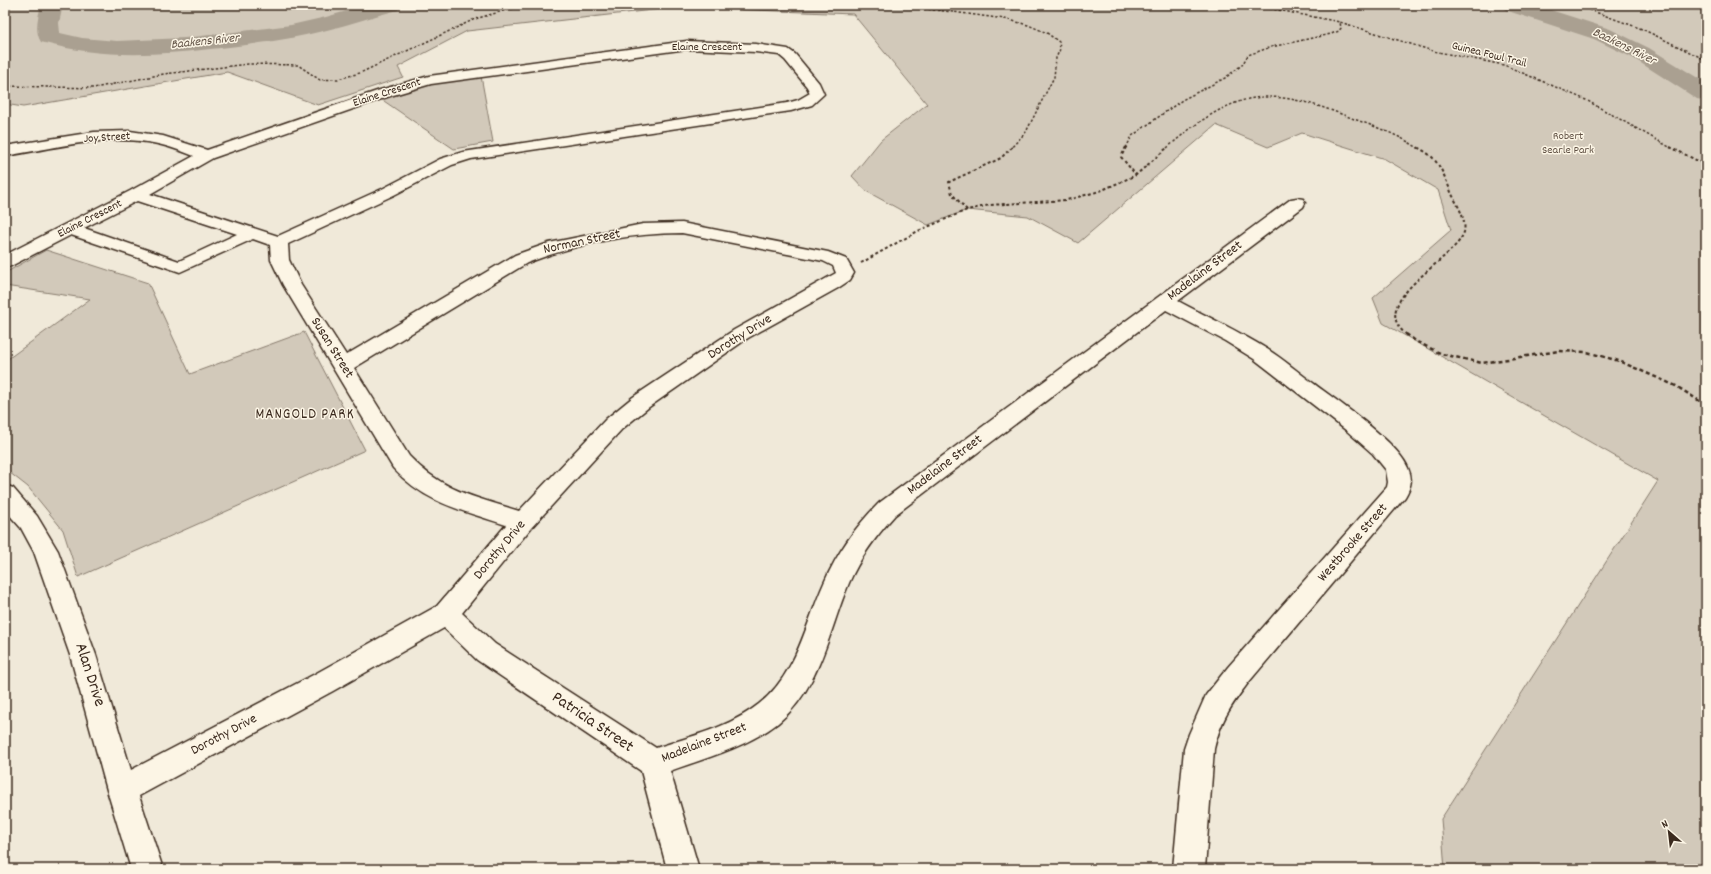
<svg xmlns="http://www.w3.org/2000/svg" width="1711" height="874" font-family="Dekko,sans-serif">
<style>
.green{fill:#d2c9ba;stroke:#867a6c}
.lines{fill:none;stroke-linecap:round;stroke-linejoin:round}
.river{fill:#aaa091;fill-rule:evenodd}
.minor-casing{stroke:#3b2a1e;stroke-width:3}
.path-far2{stroke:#3b2a1e;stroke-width:1.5;stroke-dasharray:2.5 2;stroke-linecap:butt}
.path-far1{stroke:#3b2a1e;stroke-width:2;stroke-dasharray:3 2.5;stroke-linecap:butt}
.path{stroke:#3b2a1e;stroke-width:2.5;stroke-dasharray:4 3;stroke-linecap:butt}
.minor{fill:#fcf5e5;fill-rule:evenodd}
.labels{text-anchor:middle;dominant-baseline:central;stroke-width:3;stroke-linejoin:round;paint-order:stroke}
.far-street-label{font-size:12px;fill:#3b2a1e;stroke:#fcf5e5}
.far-park-label{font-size:12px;fill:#615245;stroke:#fcf5e5}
.far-water-label{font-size:13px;font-style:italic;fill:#625346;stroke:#fcf5e5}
.street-label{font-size:14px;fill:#3b2a1e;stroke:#fcf5e5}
.neighbourhood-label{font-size:15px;letter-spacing:1px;fill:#3b2a1e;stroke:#fcf5e5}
.near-street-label{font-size:17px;fill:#3b2a1e;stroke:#fcf5e5}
</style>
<rect width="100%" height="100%" fill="#f0e9d9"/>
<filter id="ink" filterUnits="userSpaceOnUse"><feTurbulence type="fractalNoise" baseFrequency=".025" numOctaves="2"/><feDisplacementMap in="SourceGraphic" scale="8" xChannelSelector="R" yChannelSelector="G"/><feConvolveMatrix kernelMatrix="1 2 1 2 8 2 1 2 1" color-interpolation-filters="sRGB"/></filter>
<g filter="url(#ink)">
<!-- green -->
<g class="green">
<polygon points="5,5 1706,5 1706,869 1445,869 1441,819 1658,481 1383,323 1373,298 1451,230 1438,190 1385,159 1302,133 1268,147 1216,125 1078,243 1028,216 967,210 928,225 866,191 852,176 881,140 927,104 853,14 679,7 467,31 398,67 403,77 318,105 227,72 23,107 5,104"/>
<polygon points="481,76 493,142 454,149 381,99 425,85"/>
<polygon points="46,250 148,283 190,374 304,332 365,450 78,577 63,530 28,487 5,469 5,361 90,299 5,286 5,273"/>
</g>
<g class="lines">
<!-- river -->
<g class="river">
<path d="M 41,5 L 63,5 L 59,23 L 60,33 L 82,38 L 117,41 L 185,38 L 291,25 L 326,17 L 367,5 L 401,5 L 398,10 C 374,16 351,24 327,30 C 289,40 249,45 210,49 C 151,56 99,58 41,42 C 34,31 38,17 41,5 Z"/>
<polygon points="1502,5 1535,5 1610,29 1649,48 1706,83 1706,101 1697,99 1633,58 1594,39 1505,10"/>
</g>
<!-- minor casing -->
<g class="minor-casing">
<path id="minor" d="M 687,41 L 756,44 L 788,49 L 795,54 L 819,83 L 824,94 L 812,105 L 791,111 L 471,159 L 452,165 L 394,195 L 288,244 L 289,260 L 301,285 L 346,355 L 515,255 L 549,243 L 643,224 L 682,223 L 828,252 L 846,259 L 854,273 L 850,280 L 838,288 L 748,338 L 649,407 L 622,429 L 531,528 L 462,613 L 495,644 L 656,748 C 691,736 729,728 759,704 C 797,674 805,625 824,583 C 837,553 856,526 879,503 L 1291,199 L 1297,198 L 1303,199 L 1305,203 L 1303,207 L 1178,301 C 1208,317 1238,331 1267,349 C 1283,359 1298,372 1313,383 C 1337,401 1398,442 1408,468 C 1413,479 1411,487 1405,497 L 1248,683 C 1230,707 1221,720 1214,749 L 1205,869 L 1173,869 L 1184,749 L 1189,734 L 1206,695 L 1228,667 L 1387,487 L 1388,482 L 1386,470 L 1373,454 L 1347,431 L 1254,359 L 1225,341 L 1166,310 L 895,515 C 877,535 860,557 849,583 C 829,630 820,689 778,723 C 747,747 706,758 670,771 L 699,869 L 667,869 L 641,771 L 477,660 L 444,628 L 333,691 L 139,796 L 163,869 L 131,869 L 107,790 L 70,655 L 34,552 L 21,528 L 5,510 L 5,485 L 13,488 L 37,516 L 58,551 L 96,655 L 131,770 L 313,675 L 437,606 L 506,525 C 462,510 426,504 393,468 L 283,285 L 271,260 L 270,245 L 253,239 L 180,272 L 71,235 L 11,266 L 5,267 L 5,255 L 130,191 L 194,156 C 179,150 163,144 147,142 C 100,135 52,149 5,156 L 5,146 L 94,132 L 130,131 L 163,136 L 207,150 L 380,90 L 429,76 ZM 687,49 L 756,52 L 779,55 L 785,60 L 807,87 L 810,93 L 798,100 L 787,103 L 463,152 L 440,159 L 382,189 L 278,236 L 150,194 L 213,158 L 390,96 L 431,84 ZM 137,201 L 237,234 L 179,261 L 84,228 ZM 682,233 L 823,261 L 833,266 L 836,273 L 734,330 L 633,397 L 606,419 L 519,511 C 475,497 442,491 409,456 L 354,368 L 527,263 C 576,244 630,233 682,233 Z"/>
</g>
<!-- path-far2 -->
<g class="path-far2">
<polyline points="888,5 953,12 1005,19 1028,25 1047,33 1059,42 1060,49 1056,58 1054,77 1026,132 1011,148"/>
<polyline points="1252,5 1340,22 1433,51 1504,65 1586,100 1671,148"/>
<polyline points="1576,5 1642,29 1706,60"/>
<polyline points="5,86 94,88 164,74 248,64 298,65 320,80 338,79 360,73 475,19 510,9 537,5"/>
<polyline points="1126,148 1132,136 1182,100 1225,78 1242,65 1248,55 1271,47 1331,34 1339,31 1341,28 1340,22"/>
<path d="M 1167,148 C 1193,125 1227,99 1263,97 C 1294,96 1326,108 1354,119 C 1376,127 1399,135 1418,148"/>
</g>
<!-- path-far1 -->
<g class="path-far1">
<polyline points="1126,147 1121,157 1136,175"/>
<polyline points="1670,147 1706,165"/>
<polyline points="967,210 952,194 949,182 1001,158 1012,147"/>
<polyline points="861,263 918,231 967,210 990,205 1067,200 1100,191 1136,175 1168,147"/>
<path d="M 1407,335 C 1363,301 1456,260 1464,232 C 1467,219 1456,203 1451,192 C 1446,180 1441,166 1432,157 C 1428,153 1422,150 1417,147"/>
</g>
<!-- path -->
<polyline class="path" points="1406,334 1417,342 1442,354 1482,363 1559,351 1587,352 1619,361 1676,386 1706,405"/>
<!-- minor -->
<use href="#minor" class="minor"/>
</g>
</g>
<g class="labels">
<!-- far-street labels -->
<g class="far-street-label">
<text x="707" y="47">Elaine Crescent</text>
<text transform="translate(1489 55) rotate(14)">Guinea Fowl Trail</text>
<text transform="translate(387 93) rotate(-18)">Elaine Crescent</text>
<text transform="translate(107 138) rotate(-4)">Joy Street</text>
<text transform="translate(90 219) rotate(-27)">Elaine Crescent</text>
</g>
<!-- far-park labels -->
<g class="far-park-label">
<text x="1568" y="136">Robert<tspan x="1568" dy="14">Searle Park</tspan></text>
</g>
<!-- far-water labels -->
<g class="far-water-label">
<text transform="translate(205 42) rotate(-6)">Baakens River</text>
<text transform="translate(1624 47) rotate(26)">Baakens River</text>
</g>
<!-- street labels -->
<g class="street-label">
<text transform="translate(582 242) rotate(-12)">Norman Street</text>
<text transform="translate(1205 271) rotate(-37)">Madelaine Street</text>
<text transform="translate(740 337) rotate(-32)">Dorothy Drive</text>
<text transform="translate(332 348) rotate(58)">Susan Street</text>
<text transform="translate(945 465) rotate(-37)">Madelaine Street</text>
<text transform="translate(1353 543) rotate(-49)">Westbrooke Street</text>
<text transform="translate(500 550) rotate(-50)">Dorothy Drive</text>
<text transform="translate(224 735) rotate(-28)">Dorothy Drive</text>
<text transform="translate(704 743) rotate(-21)">Madelaine Street</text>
</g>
<!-- neighbourhood labels -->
<g class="neighbourhood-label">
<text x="305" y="415">MANGOLD PARK</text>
</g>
<!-- near-street labels -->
<g class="near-street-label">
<text transform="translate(89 675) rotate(72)">Alan Drive</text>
<text transform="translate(592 723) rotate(34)">Patricia Street</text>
</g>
</g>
<!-- margin -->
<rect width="1711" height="874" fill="none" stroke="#fcf5e5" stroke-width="20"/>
<rect x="10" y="10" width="1691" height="854" fill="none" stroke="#3b2a1e" stroke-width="1.5" filter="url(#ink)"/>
<!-- north arrow -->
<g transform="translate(1669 832) rotate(332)" stroke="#fcf5e5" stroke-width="3" paint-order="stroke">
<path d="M0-3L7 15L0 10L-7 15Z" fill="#3b2a1e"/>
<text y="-6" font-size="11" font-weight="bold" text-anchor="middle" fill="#3b2a1e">N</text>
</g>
</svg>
